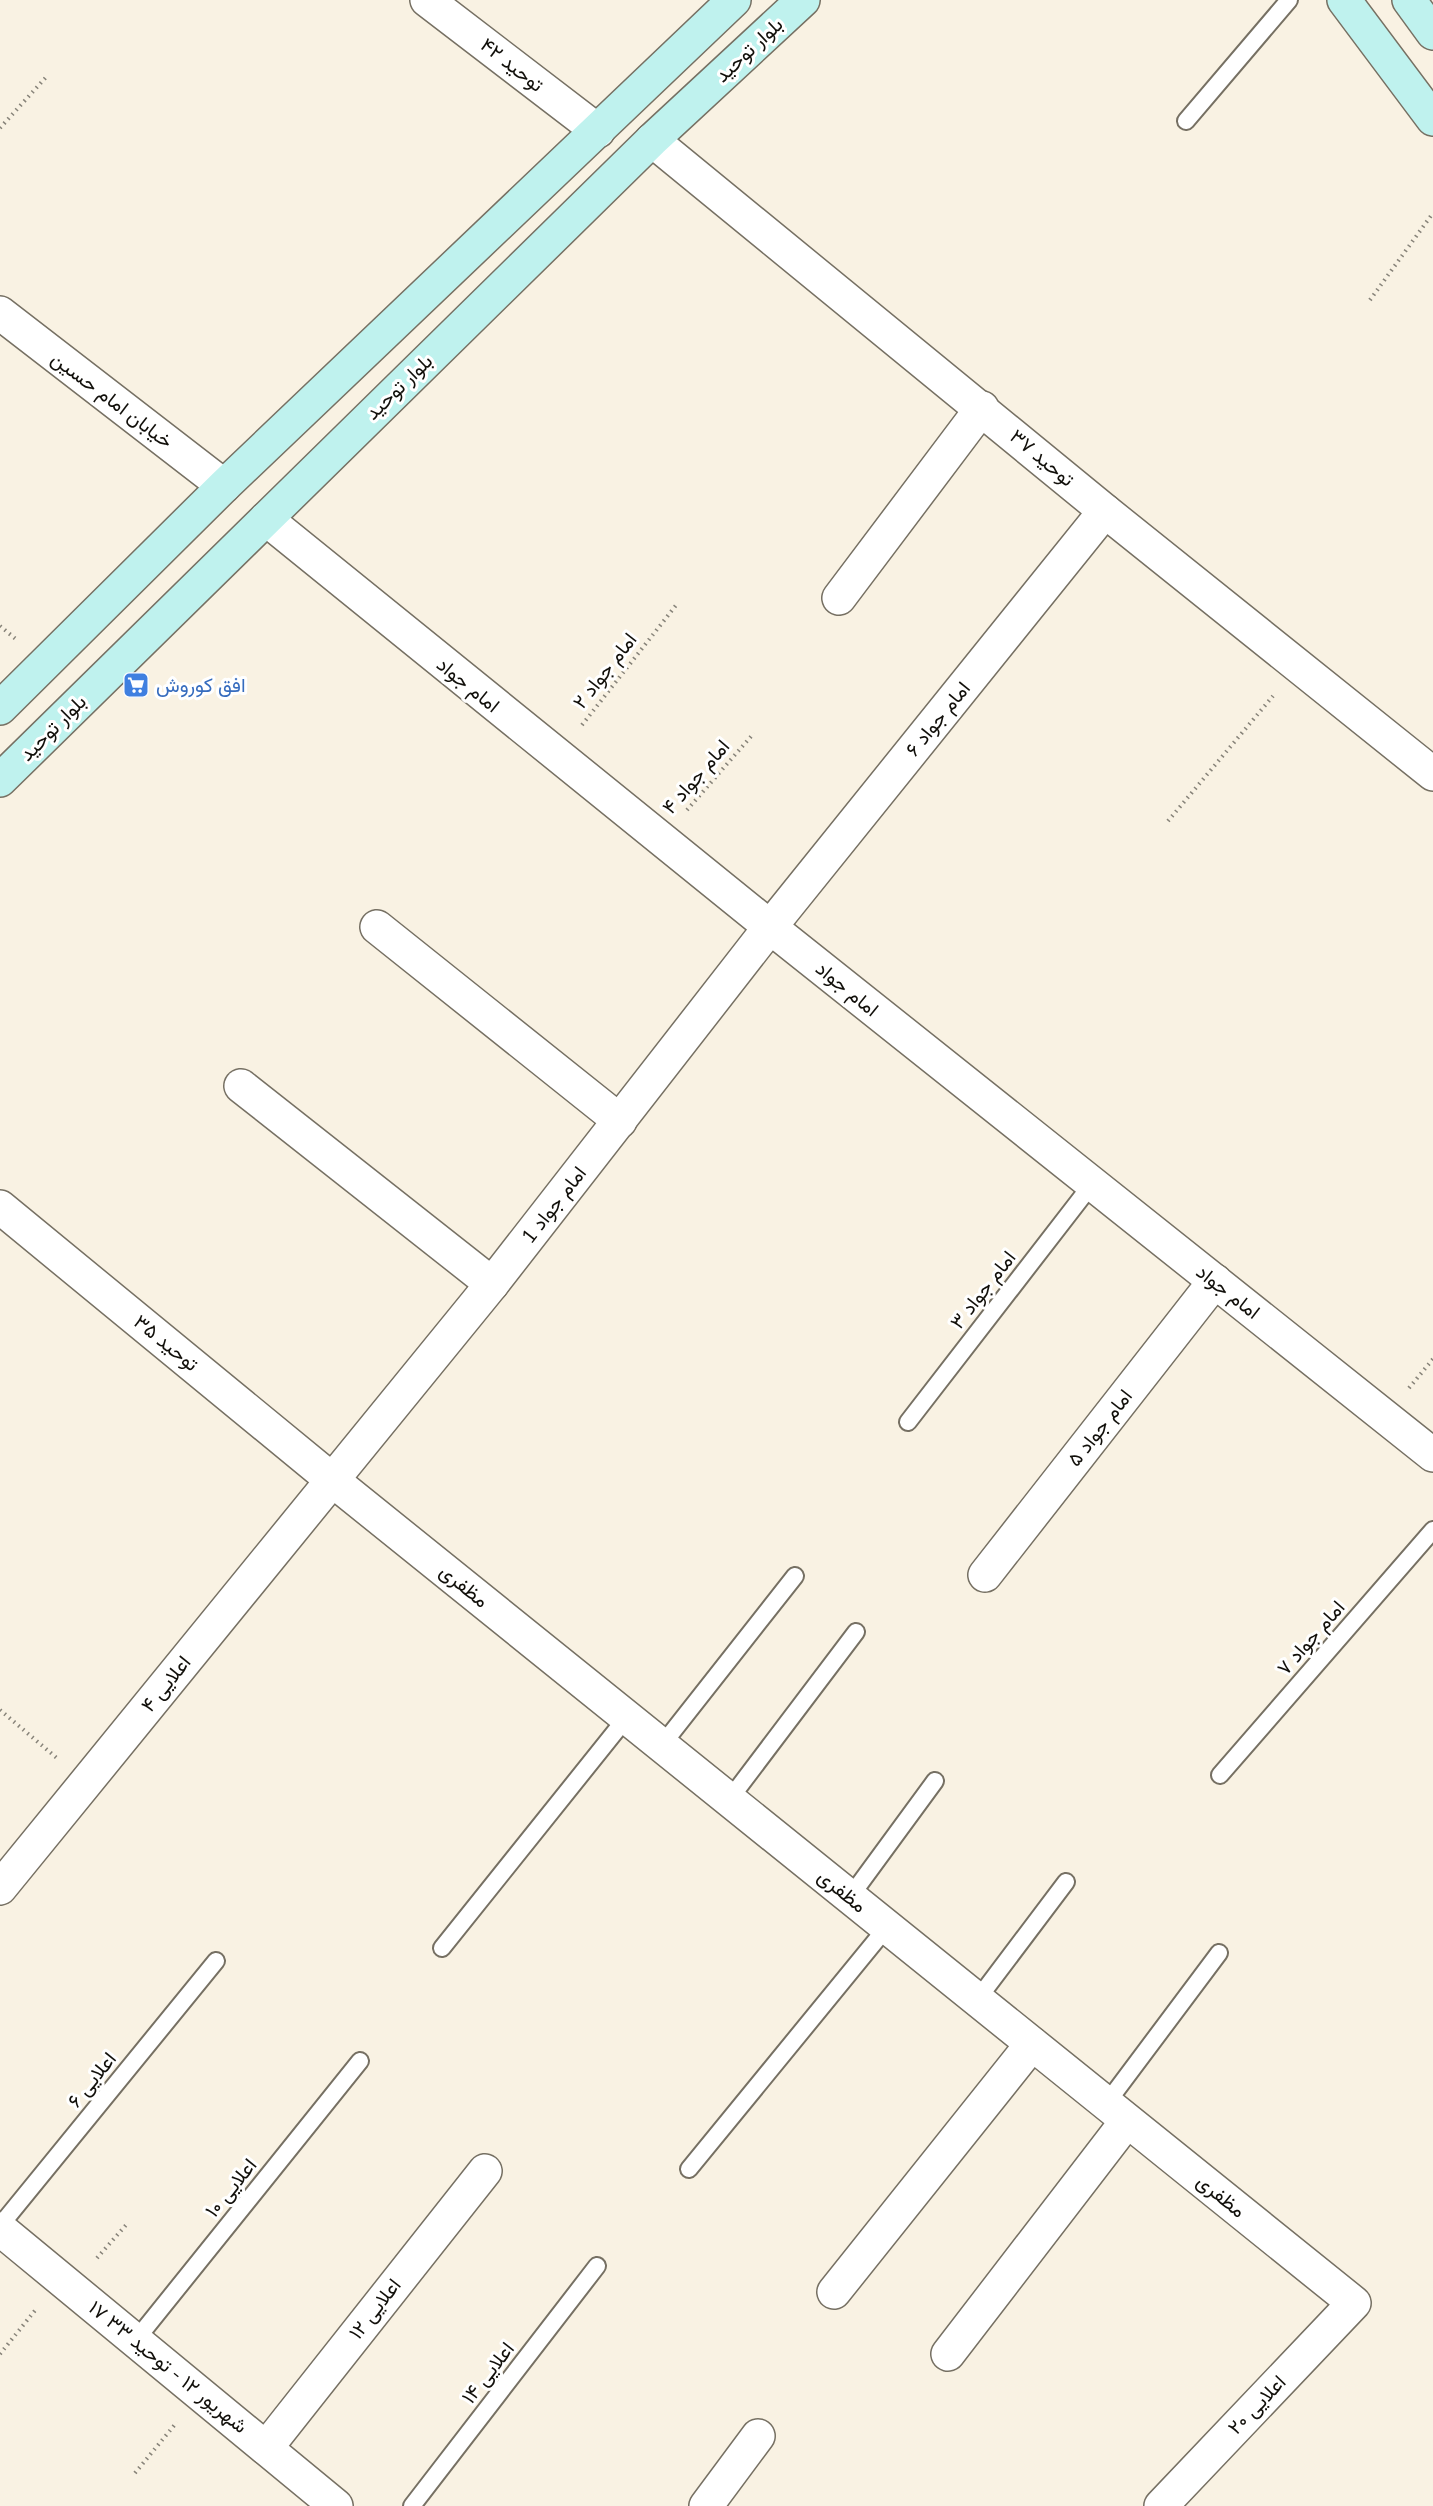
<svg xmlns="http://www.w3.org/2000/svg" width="1433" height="2506" font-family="'Nunito Sans',Vazirmatn,sans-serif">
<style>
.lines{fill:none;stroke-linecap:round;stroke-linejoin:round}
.service-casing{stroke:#767063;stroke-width:20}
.minor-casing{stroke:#767063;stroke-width:36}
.tertiary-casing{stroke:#767063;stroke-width:36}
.secondary-casing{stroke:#767063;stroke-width:36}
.path{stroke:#878379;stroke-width:4;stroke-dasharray:1.5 4.5;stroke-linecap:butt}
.service{stroke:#fff;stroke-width:16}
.minor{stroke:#fff;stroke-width:33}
.tertiary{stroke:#fff;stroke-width:33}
.secondary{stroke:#bff2ee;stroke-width:33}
.labels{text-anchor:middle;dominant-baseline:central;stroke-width:6;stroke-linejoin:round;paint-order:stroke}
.street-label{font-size:20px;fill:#110f0a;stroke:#fff}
.shop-label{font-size:20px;fill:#366cbe;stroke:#fff;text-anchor:start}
</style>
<rect width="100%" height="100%" fill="#f9f2e3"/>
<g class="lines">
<!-- service casing -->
<g class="service-casing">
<g id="service">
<polyline points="1186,121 1289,0"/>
<polyline points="908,1422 1092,1184"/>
<polyline points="662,1745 795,1576"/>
<polyline points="1220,1775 1433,1530"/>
<polyline points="729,1800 856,1632"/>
<polyline points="850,1897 935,1781"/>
<polyline points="442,1948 627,1717"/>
<polyline points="977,2000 1066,1882"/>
<polyline points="1106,2104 1219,1953"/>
<polyline points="689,2169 887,1927"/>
<polyline points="0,2226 216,1961"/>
<polyline points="135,2341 360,2061"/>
<polyline points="412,2506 597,2266"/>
</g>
</g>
<!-- minor casing -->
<g class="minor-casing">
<g id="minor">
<polyline points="427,0 598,131"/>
<polyline points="652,140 1105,511 1433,774"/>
<polyline points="839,598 982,408"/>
<polyline points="377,927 620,1121"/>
<polyline points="241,1086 492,1284"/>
<polyline points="0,1207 331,1479 1354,2303 1161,2506"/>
<polyline points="985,1575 1215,1281"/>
<polyline points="0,1888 492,1284 770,927 1105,511"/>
<polyline points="0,2229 336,2506"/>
<polyline points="834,2292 1032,2044"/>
<polyline points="948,2354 1127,2121"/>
<polyline points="266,2448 485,2171"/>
<polyline points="706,2506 758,2436"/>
</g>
</g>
<!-- tertiary casing -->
<g class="tertiary-casing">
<g id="tertiary">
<polyline points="0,313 224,486"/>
<polyline points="266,519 770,927 1433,1455"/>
</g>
</g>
<!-- secondary casing -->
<g class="secondary-casing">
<g id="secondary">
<polyline points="1344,0 1433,119"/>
<polyline points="1409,0 1433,33"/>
<polyline points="0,708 224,486 734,0"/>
<polyline points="0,780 652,140 803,0"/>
</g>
</g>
<!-- path -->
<g class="path">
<polyline points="0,128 48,75"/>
<polyline points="1370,300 1433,213"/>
<polyline points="0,626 17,640"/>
<polyline points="582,725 677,604"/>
<polyline points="687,810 754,733"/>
<polyline points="1168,821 1273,696"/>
<polyline points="1409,1388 1433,1359"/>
<polyline points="0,1710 58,1759"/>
<polyline points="97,2258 126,2225"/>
<polyline points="0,2354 37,2308"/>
<polyline points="135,2473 177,2422"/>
</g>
<!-- service -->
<use href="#service" class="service"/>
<!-- minor -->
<use href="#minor" class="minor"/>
<!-- tertiary -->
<use href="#tertiary" class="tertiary"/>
<!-- secondary -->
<use href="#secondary" class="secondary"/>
</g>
<!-- icons -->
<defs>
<g id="supermarket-square" transform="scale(1.35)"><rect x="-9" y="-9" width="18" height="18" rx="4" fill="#3f7fe0" stroke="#fff"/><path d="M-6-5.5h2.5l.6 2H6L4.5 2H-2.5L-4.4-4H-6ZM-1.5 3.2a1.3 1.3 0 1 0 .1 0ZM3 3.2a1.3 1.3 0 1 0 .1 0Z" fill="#fff"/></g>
</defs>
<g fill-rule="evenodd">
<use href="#supermarket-square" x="136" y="685"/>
</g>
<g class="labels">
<!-- street labels -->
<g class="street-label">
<text transform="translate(749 50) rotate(-43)">بلوار توحید</text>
<text transform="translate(512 65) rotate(38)">توحید ۴۲</text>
<text transform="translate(399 387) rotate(-44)">بلوار توحید</text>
<text transform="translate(112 400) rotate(37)">خیابان امام حسین</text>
<text transform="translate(1042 458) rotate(40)">توحید ۳۷</text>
<text transform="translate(605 671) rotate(-52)">امام جواد ۲</text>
<text transform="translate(468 685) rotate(39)">امام جواد</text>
<text transform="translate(938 719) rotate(-51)">امام جواد ۶</text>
<text transform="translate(53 728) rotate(-45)">بلوار توحید</text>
<text transform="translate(696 777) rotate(-49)">امام جواد ۴</text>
<text transform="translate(847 989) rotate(39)">امام جواد</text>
<text transform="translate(554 1205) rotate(-52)">امام جواد 1</text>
<text transform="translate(983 1290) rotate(-52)">امام جواد ۳</text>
<text transform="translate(1228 1292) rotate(38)">امام جواد</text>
<text transform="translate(166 1343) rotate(39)">توحید ۳۵</text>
<text transform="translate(1100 1428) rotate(-52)">امام جواد ۵</text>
<text transform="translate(464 1586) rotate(39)">مظفری</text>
<text transform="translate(1311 1638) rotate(-49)">امام جواد ۷</text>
<text transform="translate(166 1684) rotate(-51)">اعلایی ۴</text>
<text transform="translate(842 1891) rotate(39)">مظفری</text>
<text transform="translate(92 2080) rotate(-51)">اعلایی ۶</text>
<text transform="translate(231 2188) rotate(-51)">اعلایی ۱۰</text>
<text transform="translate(1221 2196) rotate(39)">مظفری</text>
<text transform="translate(375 2309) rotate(-52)">اعلایی ۱۲</text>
<text transform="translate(168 2367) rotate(39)">۱۷ شهریور ۱۲ - توحید ۳۳</text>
<text transform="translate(488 2373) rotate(-52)">اعلایی ۱۴</text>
<text transform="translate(1257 2405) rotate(-46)">اعلایی ۲۰</text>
</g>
<!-- shop labels -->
<g class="shop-label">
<text x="156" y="685">افق کوروش</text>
</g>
</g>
</svg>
